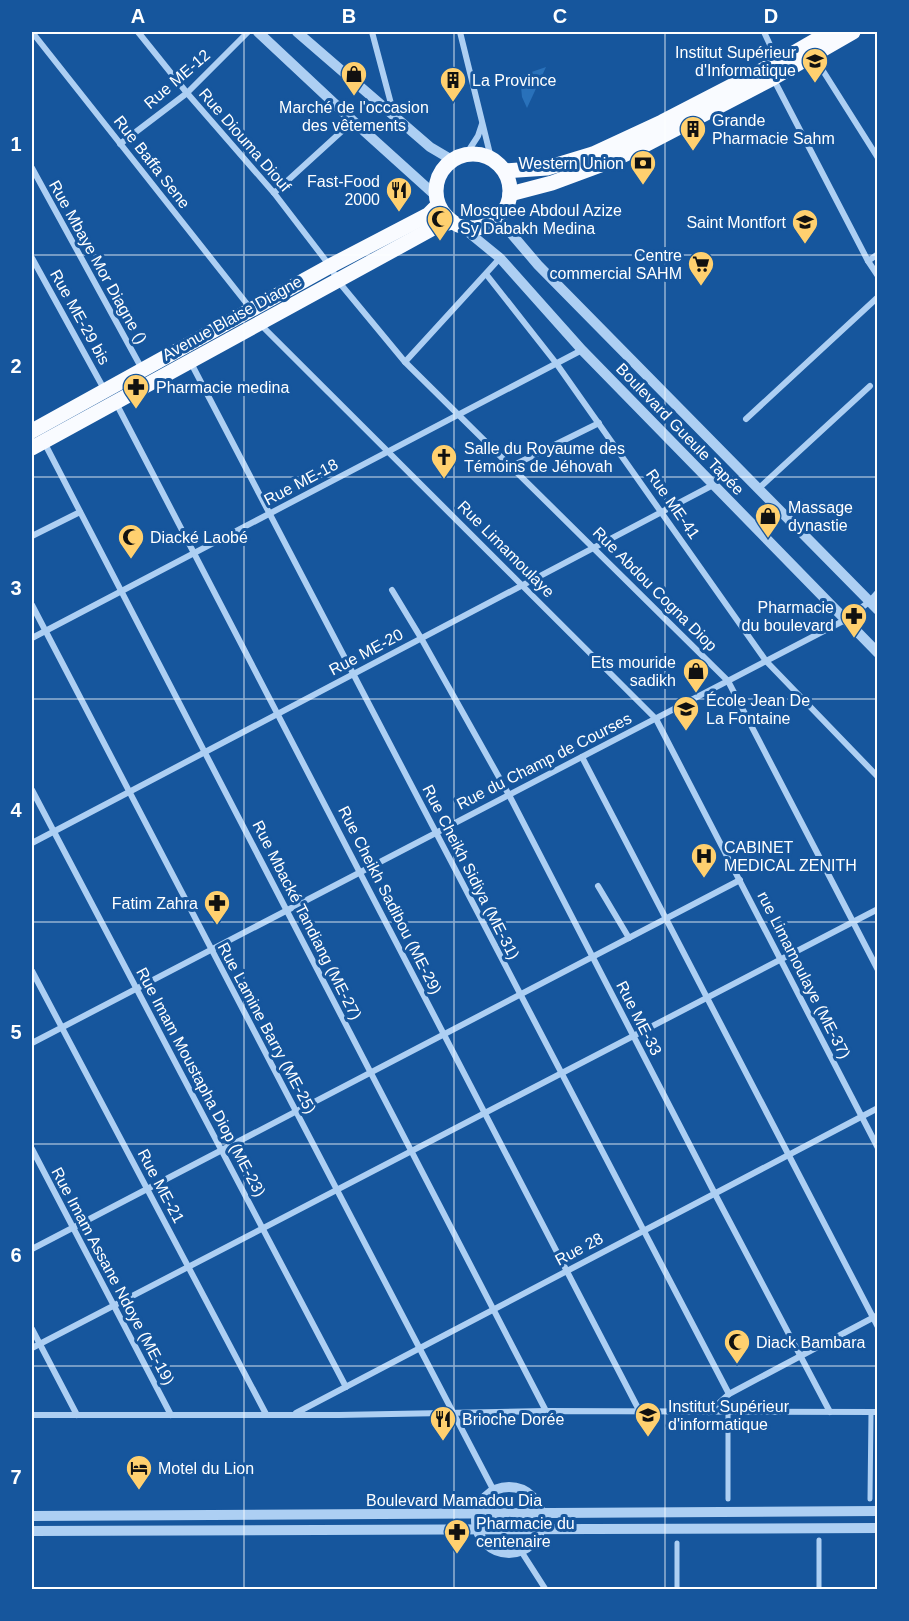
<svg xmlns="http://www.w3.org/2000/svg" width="909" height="1621" font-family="Helvetica,sans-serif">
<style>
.green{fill:#2971ba}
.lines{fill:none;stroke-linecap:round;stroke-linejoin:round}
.pedestrian{stroke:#adcff3;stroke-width:5}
.minor{stroke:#adcff3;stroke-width:6}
.tertiary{stroke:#adcff3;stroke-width:10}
.primary{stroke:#f9fbff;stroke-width:15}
.grid{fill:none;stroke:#fff;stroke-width:1.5;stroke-opacity:0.55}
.labels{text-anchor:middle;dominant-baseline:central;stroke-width:6;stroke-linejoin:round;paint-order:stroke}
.poi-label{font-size:16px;fill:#fff;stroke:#16569d;text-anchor:start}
.street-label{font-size:16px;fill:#fff;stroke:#16569d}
.neatline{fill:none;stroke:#fff;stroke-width:2}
.grid-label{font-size:20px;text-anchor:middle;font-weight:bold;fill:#fff}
</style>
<rect width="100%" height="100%" fill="#16569d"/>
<!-- green -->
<polygon class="green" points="546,67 527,108 522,97 520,76"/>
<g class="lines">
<!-- pedestrian -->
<g class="pedestrian">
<polyline points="728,1413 728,1499"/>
<polyline points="870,1499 871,1412"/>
<polyline points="819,1540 819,1590"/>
<polyline points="677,1543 677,1590"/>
</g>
<!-- minor -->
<g class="minor">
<polyline points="32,32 251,309"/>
<polyline points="138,32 187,93 274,193 330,266 338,281 405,362 728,681 878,970"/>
<polyline points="372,32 394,115"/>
<polyline points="460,32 491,158"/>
<polyline points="764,32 778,62"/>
<polyline points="813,55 878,158"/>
<polyline points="773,78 868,261 878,276"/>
<polyline points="120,144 187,93 248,32"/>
<polyline points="467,153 478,136 482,124"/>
<polyline points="32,168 142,369"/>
<polyline points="274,193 353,121"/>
<polyline points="32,258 104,389"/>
<polyline points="868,261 878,254"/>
<polyline points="486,274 556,363 766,661 878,777"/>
<polyline points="261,325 656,719 878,1148"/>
<polyline points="405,362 500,258"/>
<polyline points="191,363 729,1394"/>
<polyline points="116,403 640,1412"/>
<polyline points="746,419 878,297"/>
<polyline points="44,442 546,1411"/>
<polyline points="512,466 599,423"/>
<polyline points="758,489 870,386"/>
<polyline points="32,536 80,512"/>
<polyline points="392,590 421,638 509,795 715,1194 830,1412"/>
<polyline points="32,605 494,1491"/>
<polyline points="32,638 582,350"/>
<path d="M 582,757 C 680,947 780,1136 878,1327"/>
<polyline points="32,790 346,1387"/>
<polyline points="32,843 713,485"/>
<polyline points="598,886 629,938"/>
<polyline points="32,971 266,1414"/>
<polyline points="32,1043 845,620 869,602 878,592"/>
<polyline points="32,1149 171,1415"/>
<polyline points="32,1249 740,880"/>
<polyline points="32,1329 77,1415"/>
<polyline points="32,1348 878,909"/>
<polyline points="709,1412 729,1394 878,1315"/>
<polyline points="296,1413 878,1108"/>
<polyline points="32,1415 339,1415 546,1411 878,1412"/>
<polyline points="521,1551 546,1590"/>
</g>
<!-- tertiary -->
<g class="tertiary">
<polyline points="258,32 353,121 435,195"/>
<polyline points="297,32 430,147 452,160"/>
<polyline points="498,218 538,265 878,610"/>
<polyline points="462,227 500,258 582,350 878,653"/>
<circle cx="509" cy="1520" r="33"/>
<polyline points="32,1516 878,1511"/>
<polyline points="32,1531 878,1528"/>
</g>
<!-- primary -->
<g class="primary">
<circle cx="473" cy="191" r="37"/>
<polyline points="505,171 547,168 593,154 662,122 778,62 830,32"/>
<polyline points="510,194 552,183 606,163 637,149 773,78 853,32"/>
<polyline points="32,431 330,266 428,215 438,205"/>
<polyline points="32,448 437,226 452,222"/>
</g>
</g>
<!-- grid -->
<path class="grid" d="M 244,32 L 244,1590M 454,32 L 454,1590M 665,32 L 665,1590M 32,255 L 878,255M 32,477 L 878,477M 32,699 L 878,699M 32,922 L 878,922M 32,1144 L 878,1144M 32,1366 L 878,1366"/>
<!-- icons -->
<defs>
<g id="university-pin" transform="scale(1.35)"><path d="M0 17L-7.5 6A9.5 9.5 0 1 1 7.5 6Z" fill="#ffd06f" stroke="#16569d"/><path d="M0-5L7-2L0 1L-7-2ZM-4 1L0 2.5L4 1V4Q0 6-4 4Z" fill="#111"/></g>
<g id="shop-pin" transform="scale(1.35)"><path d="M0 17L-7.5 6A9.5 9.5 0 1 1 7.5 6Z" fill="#ffd06f" stroke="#16569d"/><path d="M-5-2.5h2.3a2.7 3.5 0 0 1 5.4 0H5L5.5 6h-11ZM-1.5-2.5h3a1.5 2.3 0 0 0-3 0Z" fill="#111"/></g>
<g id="building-pin" transform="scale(1.35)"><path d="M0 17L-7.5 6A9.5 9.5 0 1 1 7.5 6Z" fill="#ffd06f" stroke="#16569d"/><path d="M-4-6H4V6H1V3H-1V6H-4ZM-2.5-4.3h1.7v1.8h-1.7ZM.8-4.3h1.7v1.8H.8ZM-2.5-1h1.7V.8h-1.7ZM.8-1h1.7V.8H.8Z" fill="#111"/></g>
<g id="bank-pin" transform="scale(1.35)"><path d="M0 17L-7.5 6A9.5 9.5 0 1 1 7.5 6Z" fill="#ffd06f" stroke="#16569d"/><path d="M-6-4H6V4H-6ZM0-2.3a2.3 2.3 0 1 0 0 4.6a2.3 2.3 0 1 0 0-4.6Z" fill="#111"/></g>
<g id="restaurant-pin" transform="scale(1.35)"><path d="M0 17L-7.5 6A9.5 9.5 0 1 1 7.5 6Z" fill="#ffd06f" stroke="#16569d"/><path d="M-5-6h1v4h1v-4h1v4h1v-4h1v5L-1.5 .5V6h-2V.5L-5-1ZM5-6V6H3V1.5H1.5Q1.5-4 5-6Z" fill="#111"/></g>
<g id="mosque-pin" transform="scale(1.35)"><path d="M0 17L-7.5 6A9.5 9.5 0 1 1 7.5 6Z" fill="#ffd06f" stroke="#16569d"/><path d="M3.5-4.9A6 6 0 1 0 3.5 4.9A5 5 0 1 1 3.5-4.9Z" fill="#111"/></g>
<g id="school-pin" transform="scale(1.35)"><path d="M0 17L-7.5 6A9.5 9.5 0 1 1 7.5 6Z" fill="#ffd06f" stroke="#16569d"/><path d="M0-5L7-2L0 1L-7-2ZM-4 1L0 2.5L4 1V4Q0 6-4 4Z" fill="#111"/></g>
<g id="supermarket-pin" transform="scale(1.35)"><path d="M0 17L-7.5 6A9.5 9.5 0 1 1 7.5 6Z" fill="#ffd06f" stroke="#16569d"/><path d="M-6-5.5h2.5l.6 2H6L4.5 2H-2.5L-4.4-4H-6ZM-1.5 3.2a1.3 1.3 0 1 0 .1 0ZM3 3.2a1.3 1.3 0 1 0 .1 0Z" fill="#111"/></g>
<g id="pharmacy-pin" transform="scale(1.35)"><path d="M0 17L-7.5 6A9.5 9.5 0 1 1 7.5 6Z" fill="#ffd06f" stroke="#16569d"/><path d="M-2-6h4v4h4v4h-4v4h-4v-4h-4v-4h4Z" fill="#111"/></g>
<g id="church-pin" transform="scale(1.35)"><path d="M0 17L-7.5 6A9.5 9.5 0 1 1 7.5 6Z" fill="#ffd06f" stroke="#16569d"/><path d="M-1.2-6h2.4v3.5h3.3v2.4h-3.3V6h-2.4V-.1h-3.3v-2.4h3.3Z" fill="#111"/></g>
<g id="hospital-pin" transform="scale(1.35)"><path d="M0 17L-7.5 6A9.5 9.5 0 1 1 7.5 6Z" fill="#ffd06f" stroke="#16569d"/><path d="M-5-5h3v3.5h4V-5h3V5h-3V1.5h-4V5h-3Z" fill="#111"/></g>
<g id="hotel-pin" transform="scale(1.35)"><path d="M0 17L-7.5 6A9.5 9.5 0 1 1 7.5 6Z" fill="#ffd06f" stroke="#16569d"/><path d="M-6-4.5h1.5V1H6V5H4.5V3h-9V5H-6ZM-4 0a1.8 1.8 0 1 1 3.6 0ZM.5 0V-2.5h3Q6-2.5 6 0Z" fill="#111"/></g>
</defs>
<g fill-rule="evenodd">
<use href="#university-pin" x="815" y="61"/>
<use href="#shop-pin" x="354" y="74"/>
<use href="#building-pin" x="453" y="80"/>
<use href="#building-pin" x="693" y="129"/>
<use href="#bank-pin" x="643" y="163"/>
<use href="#restaurant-pin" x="399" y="190"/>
<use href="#mosque-pin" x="440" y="219"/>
<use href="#school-pin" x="805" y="222"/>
<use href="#supermarket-pin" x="701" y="264"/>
<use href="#pharmacy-pin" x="136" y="387"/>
<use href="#church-pin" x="444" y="457"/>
<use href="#shop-pin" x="768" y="516"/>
<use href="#mosque-pin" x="131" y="537"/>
<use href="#pharmacy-pin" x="854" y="616"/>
<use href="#shop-pin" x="696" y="671"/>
<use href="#school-pin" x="686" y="709"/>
<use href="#hospital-pin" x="704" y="856"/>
<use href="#pharmacy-pin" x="217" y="903"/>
<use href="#mosque-pin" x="737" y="1342"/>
<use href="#university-pin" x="648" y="1415"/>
<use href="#restaurant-pin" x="443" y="1419"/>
<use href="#hotel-pin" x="139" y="1468"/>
<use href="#pharmacy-pin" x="457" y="1532"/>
</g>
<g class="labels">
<!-- poi labels -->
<g class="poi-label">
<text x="796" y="52" text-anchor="end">Institut Supérieur<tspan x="796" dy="18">d'Informatique</tspan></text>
<text x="472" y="80">La Province</text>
<text x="354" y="107" text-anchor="middle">Marché de l'occasion<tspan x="354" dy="18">des vêtements</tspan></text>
<text x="712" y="120">Grande<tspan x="712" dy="18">Pharmacie Sahm</tspan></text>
<text x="624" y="163" text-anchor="end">Western Union</text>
<text x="380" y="181" text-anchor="end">Fast-Food<tspan x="380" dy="18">2000</tspan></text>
<text x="460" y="210">Mosquee Abdoul Azize<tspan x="460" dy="18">Sy Dabakh Medina</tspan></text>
<text x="786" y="222" text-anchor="end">Saint Montfort</text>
<text x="682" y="255" text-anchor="end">Centre<tspan x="682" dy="18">commercial SAHM</tspan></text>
<text x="156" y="387">Pharmacie medina</text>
<text x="464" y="448">Salle du Royaume des<tspan x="464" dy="18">Témoins de Jéhovah</tspan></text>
<text x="788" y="507">Massage<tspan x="788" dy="18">dynastie</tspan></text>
<text x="150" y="537">Diacké Laobé</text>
<text x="834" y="607" text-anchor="end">Pharmacie<tspan x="834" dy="18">du boulevard</tspan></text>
<text x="676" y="662" text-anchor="end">Ets mouride<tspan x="676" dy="18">sadikh</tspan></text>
<text x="706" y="700">École Jean De<tspan x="706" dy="18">La Fontaine</tspan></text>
<text x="724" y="847">CABINET<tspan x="724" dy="18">MEDICAL ZENITH</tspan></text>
<text x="198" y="903" text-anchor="end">Fatim Zahra</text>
<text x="756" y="1342">Diack Bambara</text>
<text x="668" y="1406">Institut Supérieur<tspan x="668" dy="18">d'informatique</tspan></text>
<text x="462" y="1419">Brioche Dorée</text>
<text x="158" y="1468">Motel du Lion</text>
<text x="476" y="1523">Pharmacie du<tspan x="476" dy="18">centenaire</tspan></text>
</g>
<!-- street labels -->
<g class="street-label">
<text transform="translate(177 79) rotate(-41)">Rue ME-12</text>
<text transform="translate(245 140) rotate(49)">Rue Diouma Diouf</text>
<text transform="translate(152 162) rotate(52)">Rue Baffa Sene</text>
<text transform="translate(98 262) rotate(61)">Rue Mbaye Mor Diagne ()</text>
<text transform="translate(80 317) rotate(61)">Rue ME-29 bis</text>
<text transform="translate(232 318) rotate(-29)">Avenue Blaise Diagne</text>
<text transform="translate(680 429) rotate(46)">Boulevard Gueule Tapée</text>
<text transform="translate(301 482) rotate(-28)">Rue ME-18</text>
<text transform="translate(673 504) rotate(55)">Rue ME-41</text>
<text transform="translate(506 549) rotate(45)">Rue Limamoulaye</text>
<text transform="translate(655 589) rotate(45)">Rue Abdou Cogna Diop</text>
<text transform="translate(366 652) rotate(-28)">Rue ME-20</text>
<text transform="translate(544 761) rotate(-27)">Rue du Champ de Courses</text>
<text transform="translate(471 872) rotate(63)">Rue Cheikh Sidiya (ME-31)</text>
<text transform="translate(390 900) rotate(63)">Rue Cheikh Sadibou (ME-29)</text>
<text transform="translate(307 920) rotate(63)">Rue Mbacké Tandiang (ME-27)</text>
<text transform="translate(804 975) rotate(63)">rue Limamoulaye (ME-37)</text>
<text transform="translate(639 1018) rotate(63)">Rue ME-33</text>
<text transform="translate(267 1028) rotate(62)">Rue Lamine Barry (ME-25)</text>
<text transform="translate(201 1082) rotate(62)">Rue Imam Moustapha Diop (ME-23)</text>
<text transform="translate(161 1186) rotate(62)">Rue ME-21</text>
<text transform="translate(579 1249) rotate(-28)">Rue 28</text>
<text transform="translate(113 1276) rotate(62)">Rue Imam Assane Ndoye (ME-19)</text>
<text x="454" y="1500">Boulevard Mamadou Dia</text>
</g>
</g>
<!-- border -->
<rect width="909" height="1621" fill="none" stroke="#16569d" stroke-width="66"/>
<rect x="33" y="33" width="843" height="1555" class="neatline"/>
<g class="grid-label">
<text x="138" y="23">A</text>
<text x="349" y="23">B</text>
<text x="560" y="23">C</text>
<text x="771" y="23">D</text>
<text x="16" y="151">1</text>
<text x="16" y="373">2</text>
<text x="16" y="595">3</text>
<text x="16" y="817">4</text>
<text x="16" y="1039">5</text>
<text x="16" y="1262">6</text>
<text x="16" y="1484">7</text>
</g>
</svg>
